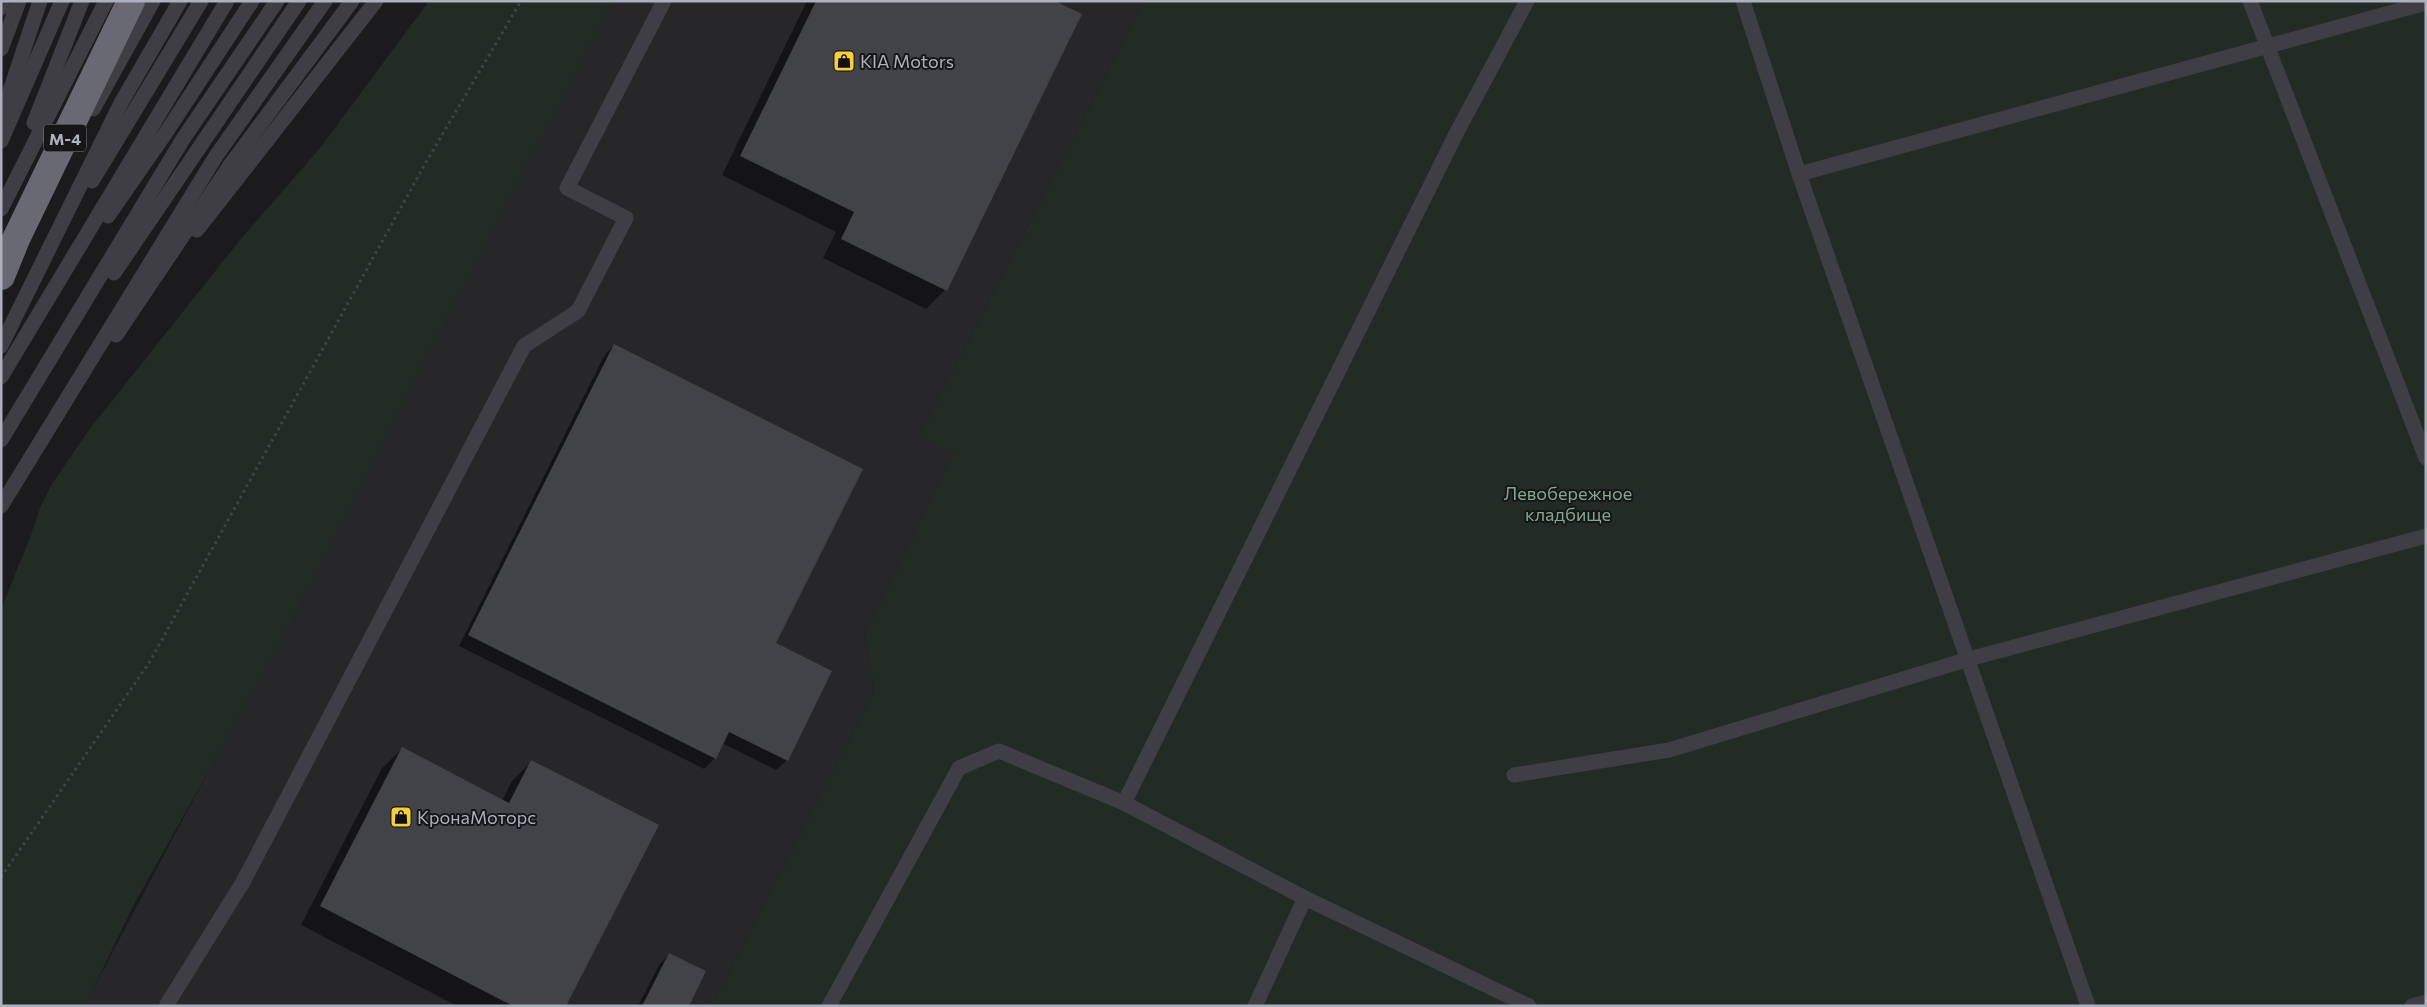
<svg xmlns="http://www.w3.org/2000/svg" width="2427" height="1007" font-family="Commissioner,sans-serif">
<style>
.built{fill:#27272a}
.green{fill:#222c25}
.shadow{fill:#0007}
.building{fill:#424347}
.lines{fill:none;stroke-linecap:round;stroke-linejoin:round}
.path{stroke:#424349;stroke-width:3;stroke-dasharray:2.5 4;stroke-linecap:butt}
.lane{stroke:#3e3e44;stroke-width:15}
.highway{stroke:#686973;stroke-width:28}
.labels{text-anchor:middle;dominant-baseline:central;stroke-width:4;stroke-linejoin:round;paint-order:stroke}
.shield{fill:#161618;stroke:#80828c;stroke-width:1}
.shield-label{font-size:16px;font-weight:bold;fill:#adb0bd}
.poi-label{font-size:18px;fill:#adb0bd;stroke:#161618;text-anchor:start}
.park-label{font-size:18px;fill:#84a88b;stroke:#161618}
</style>
<rect width="100%" height="100%" fill="#1b1b1d"/>
<!-- built -->
<polygon class="built" points="611,1 1144,1 919,436 953,453 865,633 874,691 711,1006 84,1006 302,595"/>
<!-- green -->
<g class="green">
<polygon points="429,1 614,1 407,395 286,633 133,906 85,1006 1,1006 1,609 31,535 40,508 52,484 88,431 240,240 320,148"/>
<polygon points="1144,1 2426,1 2426,1006 711,1006 874,691 865,633 953,453 919,436"/>
</g>
<!-- shadow -->
<g class="shadow">
<polygon points="807,1 1052,1 945,290 926,309 823,258 836,232 722,175"/>
<polygon points="614,345 774,644 787,760 776,770 722,743 715,758 704,769 459,646 604,356"/>
<polygon points="402,749 502,801 512,781 532,761 564,1006 457,1006 301,925 382,768"/>
<polygon points="669,954 687,1006 638,1006 659,965"/>
</g>
<!-- building -->
<g class="building">
<polygon points="816,1 1055,1 1082,14 947,291 841,239 854,212 740,156"/>
<polygon points="614,344 863,469 776,643 832,671 788,761 729,732 716,759 468,635"/>
<polygon points="402,747 509,803 531,760 659,825 566,1006 513,1006 320,906"/>
<polygon points="669,953 706,971 689,1006 642,1006"/>
</g>
<g class="lines">
<!-- path -->
<polyline class="path" points="1,877 149,663 425,164 521,1"/>
<!-- lane -->
<g class="lane">
<polyline points="1743,1 1799,174 2088,1006"/>
<polyline points="2250,1 2426,458"/>
<polyline points="1,8 3,1"/>
<polyline points="1,49 19,1"/>
<polyline points="93,109 153,1"/>
<polyline points="1,118 40,1"/>
<polyline points="34,123 82,1"/>
<polyline points="1,141 62,1"/>
<polyline points="1799,174 2426,3"/>
<polyline points="92,181 201,1"/>
<polyline points="1,209 106,1"/>
<polyline points="108,216 167,131 252,1"/>
<polyline points="197,230 376,1"/>
<polyline points="114,273 299,1"/>
<polyline points="116,335 231,164 352,1"/>
<polyline points="1,346 121,103 180,1"/>
<polyline points="1,377 227,1"/>
<polyline points="1,440 183,139 277,1"/>
<polyline points="1,506 216,156 325,1"/>
<polyline points="1514,775 1669,750 1969,659 2426,536"/>
<polyline points="1124,803 1457,132 1527,1"/>
<polyline points="166,1006 243,882 524,346 578,311 626,218 567,188 664,1"/>
<polyline points="829,1006 959,768 999,751 1124,803 1305,898 1529,1006"/>
<polyline points="1255,1006 1305,898"/>
<polyline points="2412,1006 2426,1002"/>
</g>
<!-- highway -->
<polyline class="highway" points="1,276 16,239 131,1"/>
</g>
<!-- icons -->
<defs>
<g id="shop-square" transform="scale(1.125)"><rect x="-9" y="-9" width="18" height="18" rx="4" fill="#f6cf3a" stroke="#161618"/><path d="M-5-2.5h2.3a2.7 3.5 0 0 1 5.4 0H5L5.5 6h-11ZM-1.5-2.5h3a1.5 2.3 0 0 0-3 0Z" fill="#111"/></g>
</defs>
<g fill-rule="evenodd">
<use href="#shop-square" x="844" y="61"/>
<use href="#shop-square" x="401" y="817"/>
</g>
<g class="labels">
<!-- shield labels -->
<rect class="shield" x="44" y="124.5" width="42" height="27" rx="4"/>
<g class="shield-label">
<text x="65" y="138">М-4</text>
</g>
<!-- poi labels -->
<g class="poi-label">
<text x="860" y="61">KIA Motors</text>
<text x="417" y="817">КронаМоторс</text>
</g>
<!-- park labels -->
<g class="park-label">
<text x="1568" y="493">Левобережное<tspan x="1568" dy="21">кладбище</tspan></text>
</g>
</g>
<!-- border -->
<rect width="2427" height="1007" fill="none" stroke="#adb0bd" stroke-width="5"/>
</svg>
